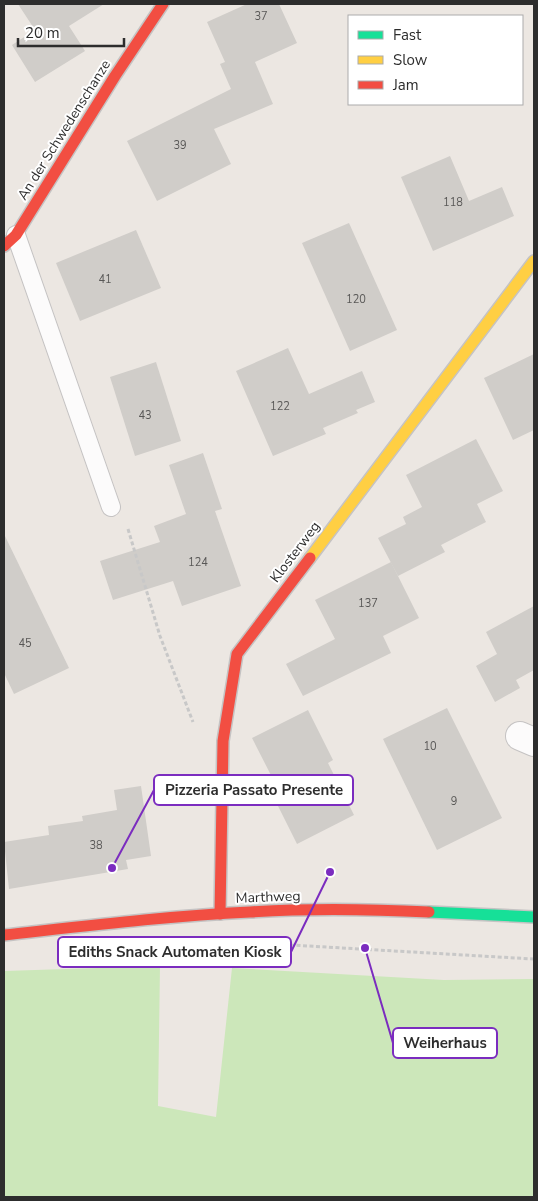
<svg xmlns="http://www.w3.org/2000/svg" width="538" height="1201" font-family="'Nunito Sans',sans-serif">
<style>
.green{fill:#cce7ba}
.building{fill:#d0cdc9}
.lines{fill:none;stroke-linecap:round;stroke-linejoin:round}
.lane-casing{stroke:#c5c3c3;stroke-width:20}
.street-casing{stroke:#c5c3c3;stroke-width:30}
.fast-casing{stroke:#c5c3c3;stroke-width:14}
.slow-casing{stroke:#c5c3c3;stroke-width:14}
.jam-casing{stroke:#c5c3c3;stroke-width:14}
.path{stroke:#c8c8c8;stroke-width:3;stroke-dasharray:4 2.5;stroke-linecap:butt}
.lane{stroke:#fcfbfb;stroke-width:18}
.street{stroke:#fcfbfb;stroke-width:28}
.fast{stroke:#16e098;stroke-width:11}
.slow{stroke:#ffcf43;stroke-width:11}
.jam{stroke:#f24e42;stroke-width:11}
.labels{text-anchor:middle;dominant-baseline:central;stroke-width:4;stroke-linejoin:round;paint-order:stroke}
.number-label{font-size:11px;fill:#585756}
.street-label{font-size:14px;fill:#2d2d2d;stroke:#fff}
.leader{fill:none;stroke:#7b2cbf;stroke-width:2}
.callout-dot{fill:#7b2cbf;stroke:#fff;stroke-width:2}
.callout{fill:#fff;stroke:#7b2cbf;stroke-width:2}
.callout-label{font-size:15px;text-anchor:middle;font-weight:bold;fill:#2d2d2d}
</style>
<rect width="100%" height="100%" fill="#ece7e2"/>
<!-- green -->
<polygon class="green" points="160,966 158,1106 216,1117 232,968 444,980 534,979 534,1197 4,1197 4,971"/>
<!-- building -->
<g class="building">
<polygon points="18,4 104,4 69,26 85,51 35,82 12,45 35,30"/>
<polygon points="247,4 279,4 297,43 255,62 273,104 214,129 231,164 157,201 127,141 231,89 220,64 225,62 207,22"/>
<polygon points="450,156 469,201 502,187 514,216 433,251 401,177"/>
<polygon points="349,223 397,330 350,351 302,243"/>
<polygon points="136,230 161,288 80,321 56,263"/>
<polygon points="288,348 309,394 362,371 375,402 356,410 358,413 323,428 326,434 273,456 236,371"/>
<polygon points="534,354 534,430 513,440 484,378"/>
<polygon points="156,362 181,441 135,456 110,377"/>
<polygon points="476,439 503,491 477,504 486,522 441,545 445,552 398,576 378,538 406,524 403,517 422,507 406,475"/>
<polygon points="203,453 222,509 215,511 241,586 182,606 173,581 113,600 100,561 160,542 154,526 186,514 169,465"/>
<polygon points="4,534 69,668 14,694 4,673"/>
<polygon points="391,562 419,618 383,636 391,653 303,696 286,664 335,639 315,600"/>
<polygon points="534,606 534,670 516,680 520,688 495,702 476,666 497,654 486,632"/>
<polygon points="447,708 502,818 437,850 383,739"/>
<polygon points="308,710 333,760 328,763 354,815 297,844 271,792 278,789 252,738"/>
<polygon points="141,786 151,856 126,860 128,869 9,889 4,842 49,835 48,826 83,821 82,816 117,810 114,790"/>
</g>
<g class="lines">
<!-- lane casing -->
<g class="lane-casing">
<polyline id="lane" points="16,235 111,507"/>
</g>
<!-- street casing -->
<g class="street-casing">
<polyline id="street" points="520,736 534,742"/>
</g>
<!-- fast casing -->
<g class="fast-casing">
<polyline id="fast" points="429,912 534,917"/>
</g>
<!-- slow casing -->
<g class="slow-casing">
<polyline id="slow" points="310,558 534,261"/>
</g>
<!-- jam casing -->
<g class="jam-casing">
<g id="jam">
<polyline points="4,246 16,235 115,76 163,4"/>
<polyline points="220,914 223,741 237,654 310,558"/>
<path d="M 4,935 C 86,926 168,916 250,912 C 310,908 370,909 429,912"/>
</g>
</g>
<!-- path -->
<g class="path">
<polyline points="128,529 160,636 193,722"/>
<polyline points="290,945 534,959"/>
</g>
<!-- lane -->
<use href="#lane" class="lane"/>
<!-- street -->
<use href="#street" class="street"/>
<!-- fast -->
<use href="#fast" class="fast"/>
<!-- slow -->
<use href="#slow" class="slow"/>
<!-- jam -->
<use href="#jam" class="jam"/>
</g>
<g class="labels">
<!-- number labels -->
<g class="number-label">
<text x="261" y="16">37</text>
<text x="180" y="145">39</text>
<text x="453" y="202">118</text>
<text x="105" y="279">41</text>
<text x="356" y="299">120</text>
<text x="280" y="406">122</text>
<text x="145" y="415">43</text>
<text x="198" y="562">124</text>
<text x="368" y="603">137</text>
<text x="25" y="643">45</text>
<text x="430" y="746">10</text>
<text x="454" y="801">9</text>
<text x="96" y="845">38</text>
</g>
<!-- street labels -->
<g class="street-label">
<text transform="translate(64 130) rotate(-58)">An der Schwedenschanze</text>
<text transform="translate(295 552) rotate(-53)">Klosterweg</text>
<text transform="translate(268 897) rotate(-2)">Marthweg</text>
</g>
</g>
<!-- callouts -->
<path class="leader" d="M112 868L154 790M330 872L291 952M365 948L393 1043"/>
<g class="callout-dot">
<circle cx="112" cy="868" r="5"/>
<circle cx="330" cy="872" r="5"/>
<circle cx="365" cy="948" r="5"/>
</g>
<g class="callout">
<rect x="154" y="775" width="199" height="30" rx="5"/>
<rect x="58" y="937" width="233" height="30" rx="5"/>
<rect x="393" y="1028" width="104" height="30" rx="5"/>
</g>
<g class="callout-label">
<text x="254" y="795">Pizzeria Passato Presente</text>
<text x="175" y="957">Ediths Snack Automaten Kiosk</text>
<text x="445" y="1048">Weiherhaus</text>
</g>
<!-- border -->
<rect width="538" height="1201" fill="none" stroke="#2d2d2d" stroke-width="10"/>
<!-- legend -->
<rect x="348" y="15" width="175" height="90" fill="#ffffff" stroke="#ababab"/>
<rect x="358" y="31" width="25" height="8" fill="#16e098" stroke="#ababab"/>
<text x="393" y="40" font-size="15" fill="#2d2d2d">Fast</text>
<rect x="358" y="56" width="25" height="8" fill="#ffcf43" stroke="#ababab"/>
<text x="393" y="65" font-size="15" fill="#2d2d2d">Slow</text>
<rect x="358" y="81" width="25" height="8" fill="#f24e42" stroke="#ababab"/>
<text x="393" y="90" font-size="15" fill="#2d2d2d">Jam</text>
<!-- scale -->
<path d="M18 38v8h106v-8" fill="none" stroke="#2d2d2d" stroke-width="2.5"/>
<text x="25" y="38" font-size="15" fill="#2d2d2d" stroke="#ffffff" stroke-width="4" paint-order="stroke">20 m</text>
</svg>
